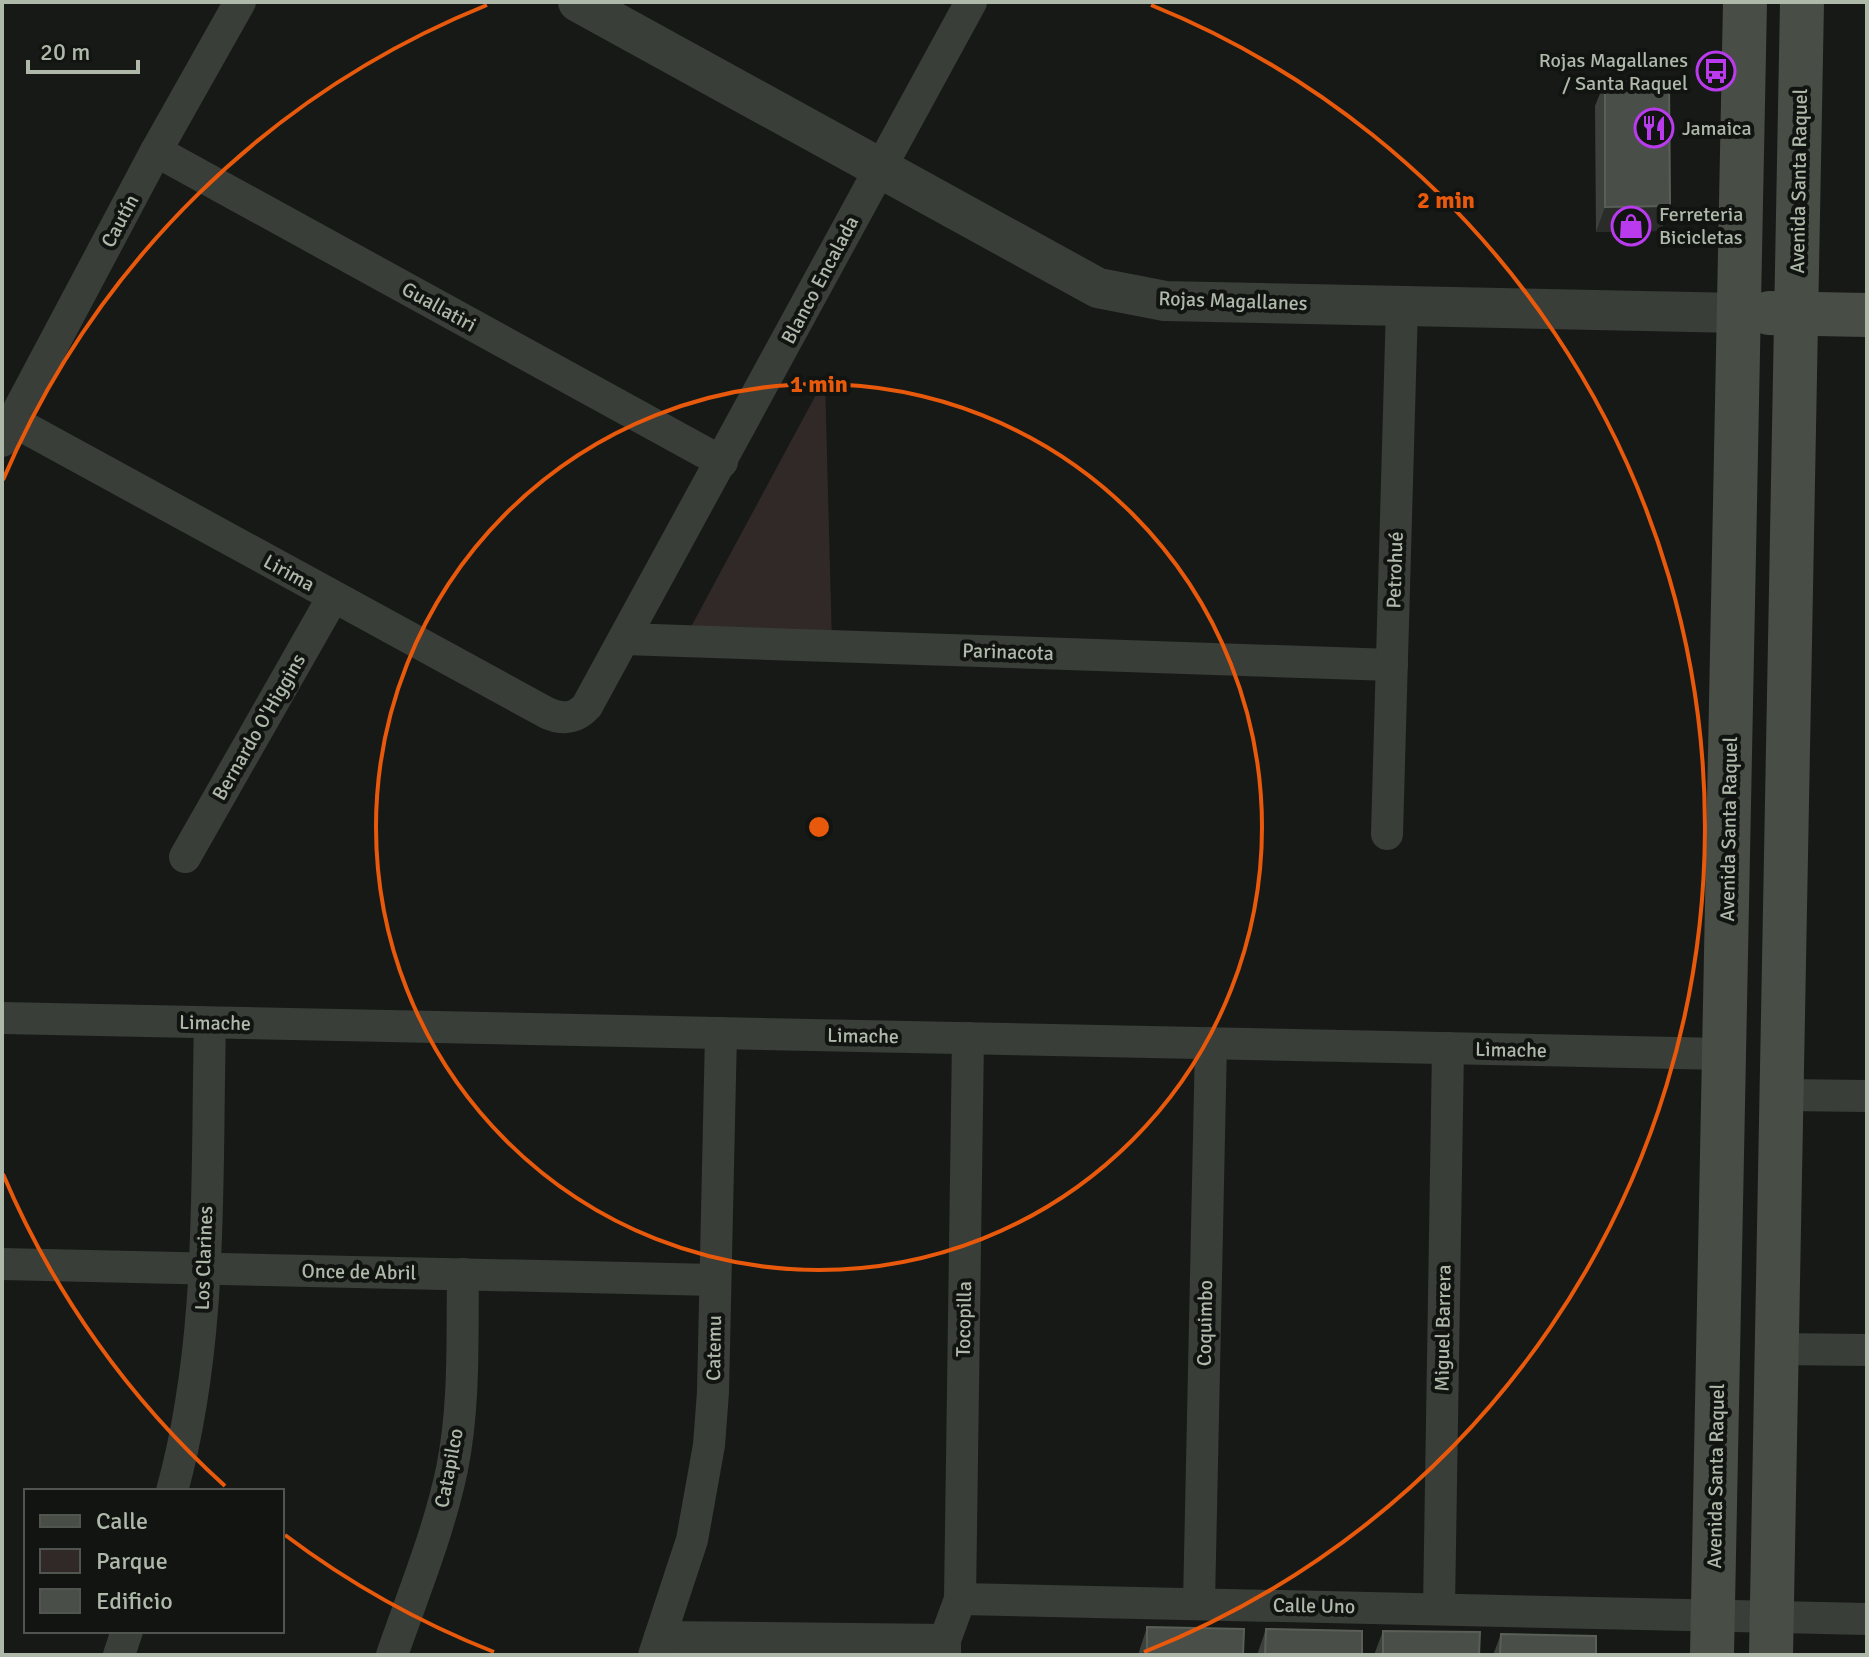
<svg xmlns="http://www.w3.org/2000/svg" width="1869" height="1657" font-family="Signika,sans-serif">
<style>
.green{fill:#312927}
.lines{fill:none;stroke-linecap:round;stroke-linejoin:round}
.minor{stroke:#393e38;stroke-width:32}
.tertiary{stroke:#393e38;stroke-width:40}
.secondary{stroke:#484e46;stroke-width:44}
.wall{fill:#3d413c}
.shaded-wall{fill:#292c28}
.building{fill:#4a4e48;stroke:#595f57;stroke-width:2}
.ring{fill:none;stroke:#e8590c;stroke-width:4}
.labels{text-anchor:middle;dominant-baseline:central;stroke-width:8;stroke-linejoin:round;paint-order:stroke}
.poi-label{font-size:20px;fill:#aeb9aa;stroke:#121412;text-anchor:start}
.street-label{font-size:20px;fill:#aeb9aa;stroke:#121412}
.centre{fill:#e8590c;stroke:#121412;stroke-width:4}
.ring-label{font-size:24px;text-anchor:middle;font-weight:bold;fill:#e8590c;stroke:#121412;stroke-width:8;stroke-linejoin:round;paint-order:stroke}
</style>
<rect width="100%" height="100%" fill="#171917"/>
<!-- green -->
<polygon class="green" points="825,378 832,645 685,638"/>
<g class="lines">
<!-- minor -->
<g class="minor">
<polyline points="156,151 722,462"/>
<path d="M 13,421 L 547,713 C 563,720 575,719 587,706 L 971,2"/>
<polyline points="2,441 156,151 240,2"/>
<polyline points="624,639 1392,665"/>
<polyline points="1387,834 1402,306"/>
<polyline points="185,857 333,597"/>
<polyline points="2,1018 1724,1054"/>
<polyline points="1783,1095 1867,1096"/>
<polyline points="2,1264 715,1280"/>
<polyline points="1777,1349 1867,1350"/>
<path d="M 172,1491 C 214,1339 206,1179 210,1023"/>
<polyline points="960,1599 1867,1619"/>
<polyline points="1199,1603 1211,1043"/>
<polyline points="1439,1608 1448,1048"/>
<polyline points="660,1637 945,1640"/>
<polyline points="119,1655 127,1631"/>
<path d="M 392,1655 C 413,1594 439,1532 452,1469 C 465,1405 462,1338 463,1274"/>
<polyline points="654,1655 692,1540 709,1445 713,1392 721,1033"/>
<polyline points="945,1655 945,1640 960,1599 968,1038"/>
</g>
<!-- tertiary -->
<polyline class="tertiary" points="578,2 1098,288 1165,301 1739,313"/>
<!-- secondary -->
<g class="secondary">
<polyline points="1769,313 1867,315"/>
<polyline points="1712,1655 1745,2"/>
<polyline points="1771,1655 1802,2"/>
</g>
</g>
<!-- wall -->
<g class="wall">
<polygon points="1605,81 1661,231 1596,232 1595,106"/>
<polygon points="1147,1627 1243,1655 1138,1655"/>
<polygon points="1266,1629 1362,1655 1257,1655"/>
<polygon points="1383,1631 1479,1655 1374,1655"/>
<polygon points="1501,1634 1596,1655 1493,1655"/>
</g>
<!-- shaded-wall -->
<polygon class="shaded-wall" points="1670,206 1661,231 1596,232 1605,207"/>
<!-- building -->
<g class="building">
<polygon points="1605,81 1669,81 1670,206 1605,207"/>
<polygon points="1147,1627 1244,1629 1243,1655 1147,1655"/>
<polygon points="1266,1629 1362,1631 1362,1655 1265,1655"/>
<polygon points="1383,1631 1480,1632 1479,1655 1383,1655"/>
<polygon points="1501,1634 1596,1636 1596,1655 1500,1655"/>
</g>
<!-- distance rings -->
<g class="ring">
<circle cx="819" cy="827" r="443"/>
<path d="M494 1652A887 887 0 0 1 285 1535M225 1486A887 887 0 0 1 3 1174M3 480A887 887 0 0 1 487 5M1151 5A887 887 0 0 1 1144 1652"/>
</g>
<!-- icons -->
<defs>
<g id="bus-ring" transform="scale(2)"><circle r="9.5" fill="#121412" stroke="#ba3aee" stroke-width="1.5"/><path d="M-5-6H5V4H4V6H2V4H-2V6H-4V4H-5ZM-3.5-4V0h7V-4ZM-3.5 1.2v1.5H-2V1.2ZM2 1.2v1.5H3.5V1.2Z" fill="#ba3aee"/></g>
<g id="restaurant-ring" transform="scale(2)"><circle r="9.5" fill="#121412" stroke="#ba3aee" stroke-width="1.5"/><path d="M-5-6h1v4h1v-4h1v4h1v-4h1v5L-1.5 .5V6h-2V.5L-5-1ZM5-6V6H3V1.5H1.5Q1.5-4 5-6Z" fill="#ba3aee"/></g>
<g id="shop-ring" transform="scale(2)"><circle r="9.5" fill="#121412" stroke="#ba3aee" stroke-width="1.5"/><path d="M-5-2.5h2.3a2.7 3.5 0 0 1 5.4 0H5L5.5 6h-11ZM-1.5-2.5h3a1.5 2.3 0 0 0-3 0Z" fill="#ba3aee"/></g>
</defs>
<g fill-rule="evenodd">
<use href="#bus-ring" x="1716" y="71"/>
<use href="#restaurant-ring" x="1654" y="128"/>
<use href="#shop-ring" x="1631" y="226"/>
</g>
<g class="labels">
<!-- poi labels -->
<g class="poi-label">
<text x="1688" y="60" text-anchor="end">Rojas Magallanes<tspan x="1688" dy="23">/ Santa Raquel</tspan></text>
<text x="1682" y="128">Jamaica</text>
<text x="1659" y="214">Ferreteria<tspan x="1659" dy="23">Bicicletas</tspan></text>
</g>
<!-- street labels -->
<g class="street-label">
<text transform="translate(1799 181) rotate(-89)">Avenida Santa Raquel</text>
<text transform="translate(120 221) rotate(-62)">Cautín</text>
<text transform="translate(820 280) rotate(-62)">Blanco Encalada</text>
<text transform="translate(1233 301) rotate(2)">Rojas Magallanes</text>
<text transform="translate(439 307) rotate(29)">Guallatiri</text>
<text transform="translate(1395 570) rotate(-88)">Petrohué</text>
<text transform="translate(289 573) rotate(29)">Lirima</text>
<text transform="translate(1008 652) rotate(2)">Parinacota</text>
<text transform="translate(259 727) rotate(-60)">Bernardo O'Higgins</text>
<text transform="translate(1729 829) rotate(-89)">Avenida Santa Raquel</text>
<text transform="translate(215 1023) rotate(1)">Limache</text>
<text transform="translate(863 1036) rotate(1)">Limache</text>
<text transform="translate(1511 1050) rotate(1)">Limache</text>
<text transform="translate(204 1258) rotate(-88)">Los Clarines</text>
<text transform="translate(359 1272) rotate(1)">Once de Abril</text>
<text transform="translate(964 1319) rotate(-89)">Tocopilla</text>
<text transform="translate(1205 1323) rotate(-89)">Coquimbo</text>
<text transform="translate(1443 1328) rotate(-89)">Miguel Barrera</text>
<text transform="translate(714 1348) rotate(-89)">Catemu</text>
<text transform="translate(449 1468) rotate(-79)">Catapilco</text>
<text transform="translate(1716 1476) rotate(-89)">Avenida Santa Raquel</text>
<text transform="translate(1314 1606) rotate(1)">Calle Uno</text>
</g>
</g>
<circle cx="819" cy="827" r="12" class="centre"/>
<g class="ring-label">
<text x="1446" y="208">2 min</text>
<text x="819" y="392">1 min</text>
</g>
<!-- border -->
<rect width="1869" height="1657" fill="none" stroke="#aeb9aa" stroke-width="8"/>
<!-- legend -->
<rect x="24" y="1489" width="260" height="144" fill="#121412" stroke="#50564f" stroke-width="2"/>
<rect x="40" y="1515" width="40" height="12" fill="#484e46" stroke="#50564f" stroke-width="2"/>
<text x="96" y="1529" font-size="24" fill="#aeb9aa">Calle</text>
<rect x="40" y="1549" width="40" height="24" fill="#312927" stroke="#50564f" stroke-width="2"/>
<text x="96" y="1569" font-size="24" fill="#aeb9aa">Parque</text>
<rect x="40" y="1589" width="40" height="24" fill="#4a4e48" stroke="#50564f" stroke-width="2"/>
<text x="96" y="1609" font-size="24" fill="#aeb9aa">Edificio</text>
<!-- scale -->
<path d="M28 60v12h110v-12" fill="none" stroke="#aeb9aa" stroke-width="4"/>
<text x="40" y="60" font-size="24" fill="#aeb9aa" stroke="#121412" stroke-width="6" paint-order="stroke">20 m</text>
</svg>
